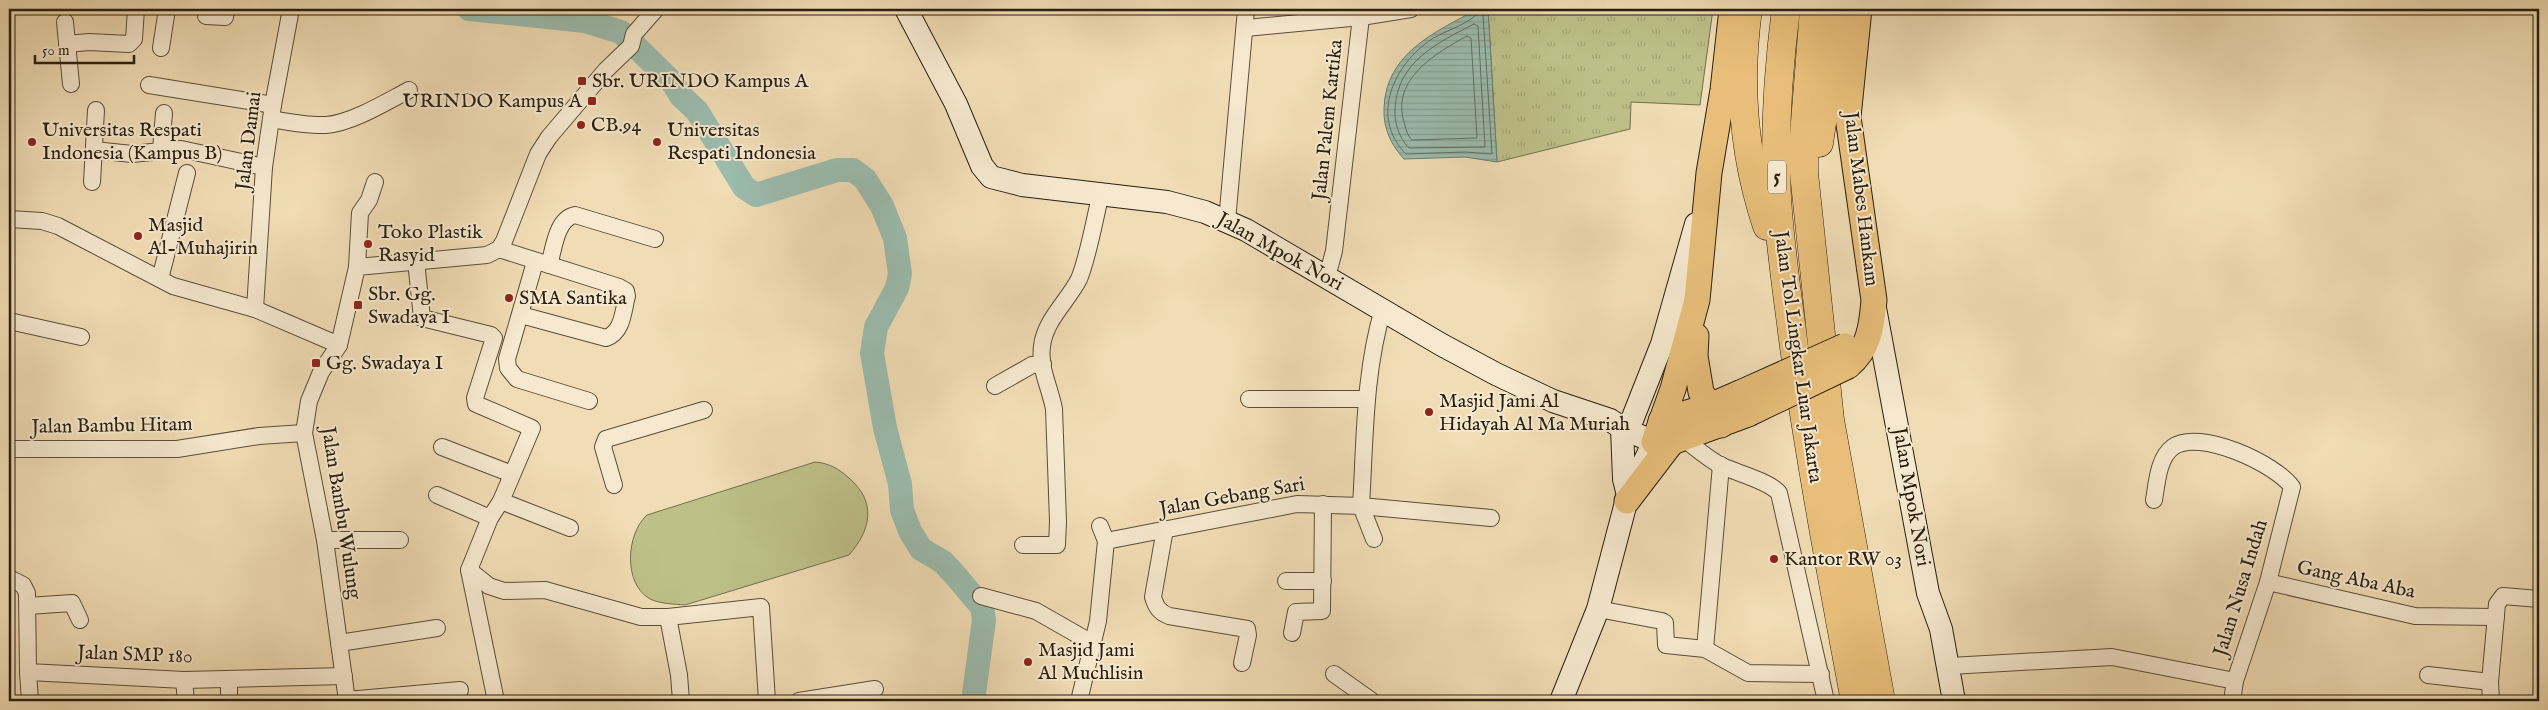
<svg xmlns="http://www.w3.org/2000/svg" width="2548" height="710" font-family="'IM FELL English',serif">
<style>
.grass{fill:url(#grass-tufts);stroke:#73704e}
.garden{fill:#bec08a;stroke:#73704e}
.water{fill:url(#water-rules);stroke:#6d7d70}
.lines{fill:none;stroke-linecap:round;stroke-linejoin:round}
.shore{stroke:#626e60;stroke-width:1}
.river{stroke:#9bbcae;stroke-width:24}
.minor-casing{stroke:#5a4e3b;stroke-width:18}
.secondary-casing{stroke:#281f12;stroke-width:24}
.primary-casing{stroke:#281f12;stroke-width:27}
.motorway-casing{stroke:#281f12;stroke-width:29}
.minor{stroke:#f6e9cf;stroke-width:16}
.secondary{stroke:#f6e9cf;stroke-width:22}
.primary{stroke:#e8be7a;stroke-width:25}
.motorway{stroke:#e8be7a;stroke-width:28}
.primary-bridge-casing{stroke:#281f12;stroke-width:27;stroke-linecap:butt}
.primary-bridge{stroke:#e8be7a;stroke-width:25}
.poi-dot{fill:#8f2418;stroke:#f6e9cf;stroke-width:2}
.labels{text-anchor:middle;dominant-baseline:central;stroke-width:4;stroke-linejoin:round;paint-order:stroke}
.shield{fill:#f6e9cf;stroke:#665c4b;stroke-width:1}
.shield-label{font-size:19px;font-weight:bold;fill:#281f12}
.poi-label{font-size:20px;fill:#281f12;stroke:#f6e9cf;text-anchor:start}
.street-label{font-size:20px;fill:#281f12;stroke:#f6e9cf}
</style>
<defs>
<pattern id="grass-tufts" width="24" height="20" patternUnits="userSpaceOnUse" patternTransform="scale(1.25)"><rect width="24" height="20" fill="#bec08a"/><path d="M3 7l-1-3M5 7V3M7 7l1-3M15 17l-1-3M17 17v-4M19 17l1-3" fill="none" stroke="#a3a576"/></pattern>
<pattern id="water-rules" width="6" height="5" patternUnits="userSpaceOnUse" patternTransform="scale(1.25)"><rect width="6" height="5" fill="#9bbcae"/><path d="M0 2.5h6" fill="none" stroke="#86a195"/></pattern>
</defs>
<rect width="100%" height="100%" fill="#f1ddb5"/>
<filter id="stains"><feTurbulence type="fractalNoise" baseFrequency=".004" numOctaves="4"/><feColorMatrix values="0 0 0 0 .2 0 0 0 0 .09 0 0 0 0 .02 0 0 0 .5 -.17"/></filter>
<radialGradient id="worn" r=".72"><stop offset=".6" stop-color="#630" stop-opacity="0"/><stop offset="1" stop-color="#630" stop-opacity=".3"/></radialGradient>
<!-- grass -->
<polygon class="grass" points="1488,9 1713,9 1700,105 1631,102 1630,129 1497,162"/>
<!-- garden -->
<path class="garden" d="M 815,462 C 829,463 839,469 849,478 C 877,502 871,530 849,555 L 685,605 C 674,604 661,604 650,599 C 623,584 626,534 647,515 Z"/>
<!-- water -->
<path class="water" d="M 1478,9 L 1488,9 L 1497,162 L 1465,157 L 1404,159 C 1391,145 1383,128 1384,108 C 1386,53 1435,32 1478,9 Z"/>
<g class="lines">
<!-- shore -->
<g class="shore">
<path d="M 1479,12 L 1483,14 L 1492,154 L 1465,152 L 1406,154 C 1369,117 1394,64 1432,39 C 1446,30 1468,25 1479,12 Z"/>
<path d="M 1474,24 L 1478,26 L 1485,147 L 1409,148 C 1399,138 1394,122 1395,109 C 1397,62 1437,43 1474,24 Z"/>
<path d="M 1467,36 L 1471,38 L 1477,138 L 1412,140 C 1407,135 1406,129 1404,122 C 1391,79 1436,53 1467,36 Z"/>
</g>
<!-- river -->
<polyline class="river" points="469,9 585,21 621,32 673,83 681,96 697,111 744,187 756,195 837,170 853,170 865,179 882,206 895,238 900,274 897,288 876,327 872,353 885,428 900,484 902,510 910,531 921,549 943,562 955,575 982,607 984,620 973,701"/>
<!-- minor casing -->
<g class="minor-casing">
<g id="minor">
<polyline points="206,16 225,17 226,9"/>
<polyline points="65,22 71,84"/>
<polyline points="1246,28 1361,17"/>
<polyline points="67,44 89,42 129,44 134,39 136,9"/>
<polyline points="161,48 167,9"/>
<polyline points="149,85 273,105"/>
<path d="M 271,119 C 288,122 309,126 326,125 C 352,123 386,102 409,90"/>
<polyline points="94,150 132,154 181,149 264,167"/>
<polyline points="161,150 164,113"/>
<polyline points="92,182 96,110"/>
<polyline points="9,219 42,221 58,226 173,286 255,309 339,345"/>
<polyline points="1227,221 1246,9"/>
<path d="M 499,249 L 619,287 L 626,291 L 627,296 C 623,311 623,332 606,338 L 521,315"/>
<polyline points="416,261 422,318 491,335 494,338 475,398 476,404 532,428 501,501 490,518 469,570 496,701"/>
<polyline points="535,262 507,359 508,368 517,379 589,401"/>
<path d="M 549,265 C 554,249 556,219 575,215 L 655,239"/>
<polyline points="357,267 360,213 369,200 375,182"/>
<polyline points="1327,277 1334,251 1361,17 1411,9"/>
<polyline points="160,279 187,173"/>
<polyline points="255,309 264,167 273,105 291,9"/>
<polyline points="9,321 81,337"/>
<polyline points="995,386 1032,365 1043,364"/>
<polyline points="1249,399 1367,399"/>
<path d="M 1683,438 C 1696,448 1708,459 1722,466 C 1737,473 1769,481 1779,493 L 1826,701"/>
<polyline points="442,447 512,474"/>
<polyline points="9,449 177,449 259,436 304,433"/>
<polyline points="614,485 603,447 606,439 704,410"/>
<polyline points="437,495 490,518"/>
<path d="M 2154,500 C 2157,483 2158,458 2173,447 C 2199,428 2276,464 2292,487 L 2268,582 L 2235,681 L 2232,701"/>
<polyline points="501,501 570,528"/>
<polyline points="1100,526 1106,541"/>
<path d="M 1165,529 L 1153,597 C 1156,607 1159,612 1169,616 L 1247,629 L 1248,635 L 1242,663"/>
<polyline points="1374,539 1361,506 1491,518"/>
<polyline points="325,540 400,540"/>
<path d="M 1023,545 L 1057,545 L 1058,521 L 1054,409 C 1050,387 1039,369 1042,346 C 1045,320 1068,301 1079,279 C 1088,258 1095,217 1101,193"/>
<polyline points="469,570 489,586 504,591 545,590 641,617 668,617 761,607 767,701"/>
<polyline points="9,578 23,585 27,593 28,672 184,680 344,676"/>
<polyline points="1286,581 1323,581"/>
<polyline points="2268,582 2415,616 2496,617"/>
<polyline points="981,596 1036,611 1092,643"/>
<polyline points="28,606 72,603 80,620"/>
<polyline points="1598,609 1662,621 1665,623 1666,645 1705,649 1748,673 1821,674"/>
<polyline points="668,617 679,675 681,701"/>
<polyline points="1292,633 1296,612 1322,611 1323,504"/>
<polyline points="339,643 437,628"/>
<polyline points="1705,649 1721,465"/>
<polyline points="1950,666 2112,657 2235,681"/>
<polyline points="28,672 30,701"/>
<polyline points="1334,674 1372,701"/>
<polyline points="2428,675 2490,682"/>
<polyline points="184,680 186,701"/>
<polyline points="347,700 460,690"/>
<polyline points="229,701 229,679"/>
<polyline points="347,701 325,540 304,433 309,401 321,372 339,345 357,267 487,255 499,249 504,241 538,154 549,137 606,70 631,46 634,34 656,9"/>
<polyline points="799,701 875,689"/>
<path d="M 1079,701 L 1098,621 L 1106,541 L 1297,504 L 1361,506 C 1365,440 1364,373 1383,309"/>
<polyline points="2491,701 2490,682 2497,604 2503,596 2539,599"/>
</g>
</g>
<!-- secondary casing -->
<g class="secondary-casing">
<g id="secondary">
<polyline points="906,9 956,104 982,166 991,177 1022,185 1167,202 1205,212 1246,230 1442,345 1496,374 1553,401 1610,420 1622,428 1654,442 1628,495 1598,609 1561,701"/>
<polyline points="1875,308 1928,593 1941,629 1954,701"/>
<polyline points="1632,420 1662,344 1696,224"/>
<polyline points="1622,428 1624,479 1628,495"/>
</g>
</g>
<!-- primary casing -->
<g class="primary-casing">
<g id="primary">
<polyline points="1732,9 1723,90 1709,173 1697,300 1673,389 1654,442 1672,442 1748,414"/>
<polyline points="1696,336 1695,356 1701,392 1721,425"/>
<path d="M 1848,366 C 1869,349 1872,326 1874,300 L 1848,117 L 1859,9"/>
<polyline points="1661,421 1710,406 1740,393"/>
<polyline points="1627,501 1672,442"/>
</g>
</g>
<!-- motorway casing -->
<g class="motorway-casing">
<g id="motorway">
<path d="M 1748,9 C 1738,82 1743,155 1767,226"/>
<path d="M 1786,9 C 1778,71 1774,134 1777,197 C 1780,248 1788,298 1794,347 C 1811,466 1833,584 1855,701"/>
<polyline points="1814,9 1804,135 1804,173 1830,420 1881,701"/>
<polyline points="1819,143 1839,9"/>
</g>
</g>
<!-- minor -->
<use href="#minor" class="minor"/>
<!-- secondary -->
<use href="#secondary" class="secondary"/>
<!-- primary -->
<use href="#primary" class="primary"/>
<!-- motorway -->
<use href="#motorway" class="motorway"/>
<!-- primary-bridge casing -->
<g class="primary-bridge-casing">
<g id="primary-bridge">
<polyline points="1740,393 1845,346"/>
<polyline points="1748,414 1848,366"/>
</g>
</g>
<!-- primary-bridge -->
<use href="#primary-bridge" class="primary-bridge"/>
</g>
<!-- markers -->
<g class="poi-dot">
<rect x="577" y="76" width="10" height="10" rx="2.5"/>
<rect x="587" y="96" width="10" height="10" rx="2.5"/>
<circle cx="581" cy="125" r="5"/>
<circle cx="32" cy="142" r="5"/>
<circle cx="657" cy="142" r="5"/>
<circle cx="138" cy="236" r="5"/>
<circle cx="368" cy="244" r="5"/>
<circle cx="509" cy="298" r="5"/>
<rect x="353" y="300" width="10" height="10" rx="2.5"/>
<rect x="311" y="358" width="10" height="10" rx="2.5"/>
<circle cx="1429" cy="412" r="5"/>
<circle cx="1774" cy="559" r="5"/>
<circle cx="1028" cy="662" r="5"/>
</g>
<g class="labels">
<!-- shield labels -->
<rect class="shield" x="1768" y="160.5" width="18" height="33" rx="4"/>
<g class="shield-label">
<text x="1777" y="177">5</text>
</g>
<!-- poi labels -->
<g class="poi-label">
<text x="592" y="81">Sbr. URINDO Kampus A</text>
<text x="582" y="101" text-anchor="end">URINDO Kampus A</text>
<text x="591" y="125">CB.94</text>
<text x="42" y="130">Universitas Respati<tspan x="42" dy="23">Indonesia (Kampus B)</tspan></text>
<text x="667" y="130">Universitas<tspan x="667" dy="23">Respati Indonesia</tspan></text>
<text x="148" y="225">Masjid<tspan x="148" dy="23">Al-Muhajirin</tspan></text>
<text x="378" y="232">Toko Plastik<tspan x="378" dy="23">Rasyid</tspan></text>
<text x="368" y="294">Sbr. Gg.<tspan x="368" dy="23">Swadaya I</tspan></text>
<text x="519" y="298">SMA Santika</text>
<text x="326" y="363">Gg. Swadaya I</text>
<text x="1439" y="401">Masjid Jami Al<tspan x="1439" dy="23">Hidayah Al Ma Muriah</tspan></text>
<text x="1784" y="559">Kantor RW 03</text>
<text x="1038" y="650">Masjid Jami<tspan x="1038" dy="23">Al Muchlisin</tspan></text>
</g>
<!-- street labels -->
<g class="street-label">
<text transform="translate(1328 120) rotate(-84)">Jalan Palem Kartika</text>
<text transform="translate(249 141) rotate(-83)">Jalan Damai</text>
<text transform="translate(1861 199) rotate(83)">Jalan Mabes Hankam</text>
<text transform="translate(1280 252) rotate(29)">Jalan Mpok Nori</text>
<text transform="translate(1798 357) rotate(82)">Jalan Tol Lingkar Luar Jakarta</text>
<text transform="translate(112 426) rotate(-1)">Jalan Bambu Hitam</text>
<text transform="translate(1232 497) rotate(-10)">Jalan Gebang Sari</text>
<text transform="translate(1911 497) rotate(80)">Jalan Mpok Nori</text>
<text transform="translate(341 513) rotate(81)">Jalan Bambu Wulung</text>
<text transform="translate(2356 580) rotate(12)">Gang Aba Aba</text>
<text transform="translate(2241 588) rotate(-73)">Jalan Nusa Indah</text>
<text transform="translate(135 655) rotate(2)">Jalan SMP 180</text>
</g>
</g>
<!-- margin -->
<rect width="2548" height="710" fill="none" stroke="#f1ddb5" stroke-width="30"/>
<rect x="10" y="10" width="2528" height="690" fill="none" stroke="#281f12" stroke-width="2.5"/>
<rect x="15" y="15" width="2518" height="680" fill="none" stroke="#281f12"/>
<!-- scale -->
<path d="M35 55v8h99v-8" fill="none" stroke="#281f12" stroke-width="2.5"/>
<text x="42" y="55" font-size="15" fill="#281f12" stroke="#f6e9cf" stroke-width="4" paint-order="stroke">50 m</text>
<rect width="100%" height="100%" filter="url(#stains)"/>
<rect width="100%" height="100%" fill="url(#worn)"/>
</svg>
